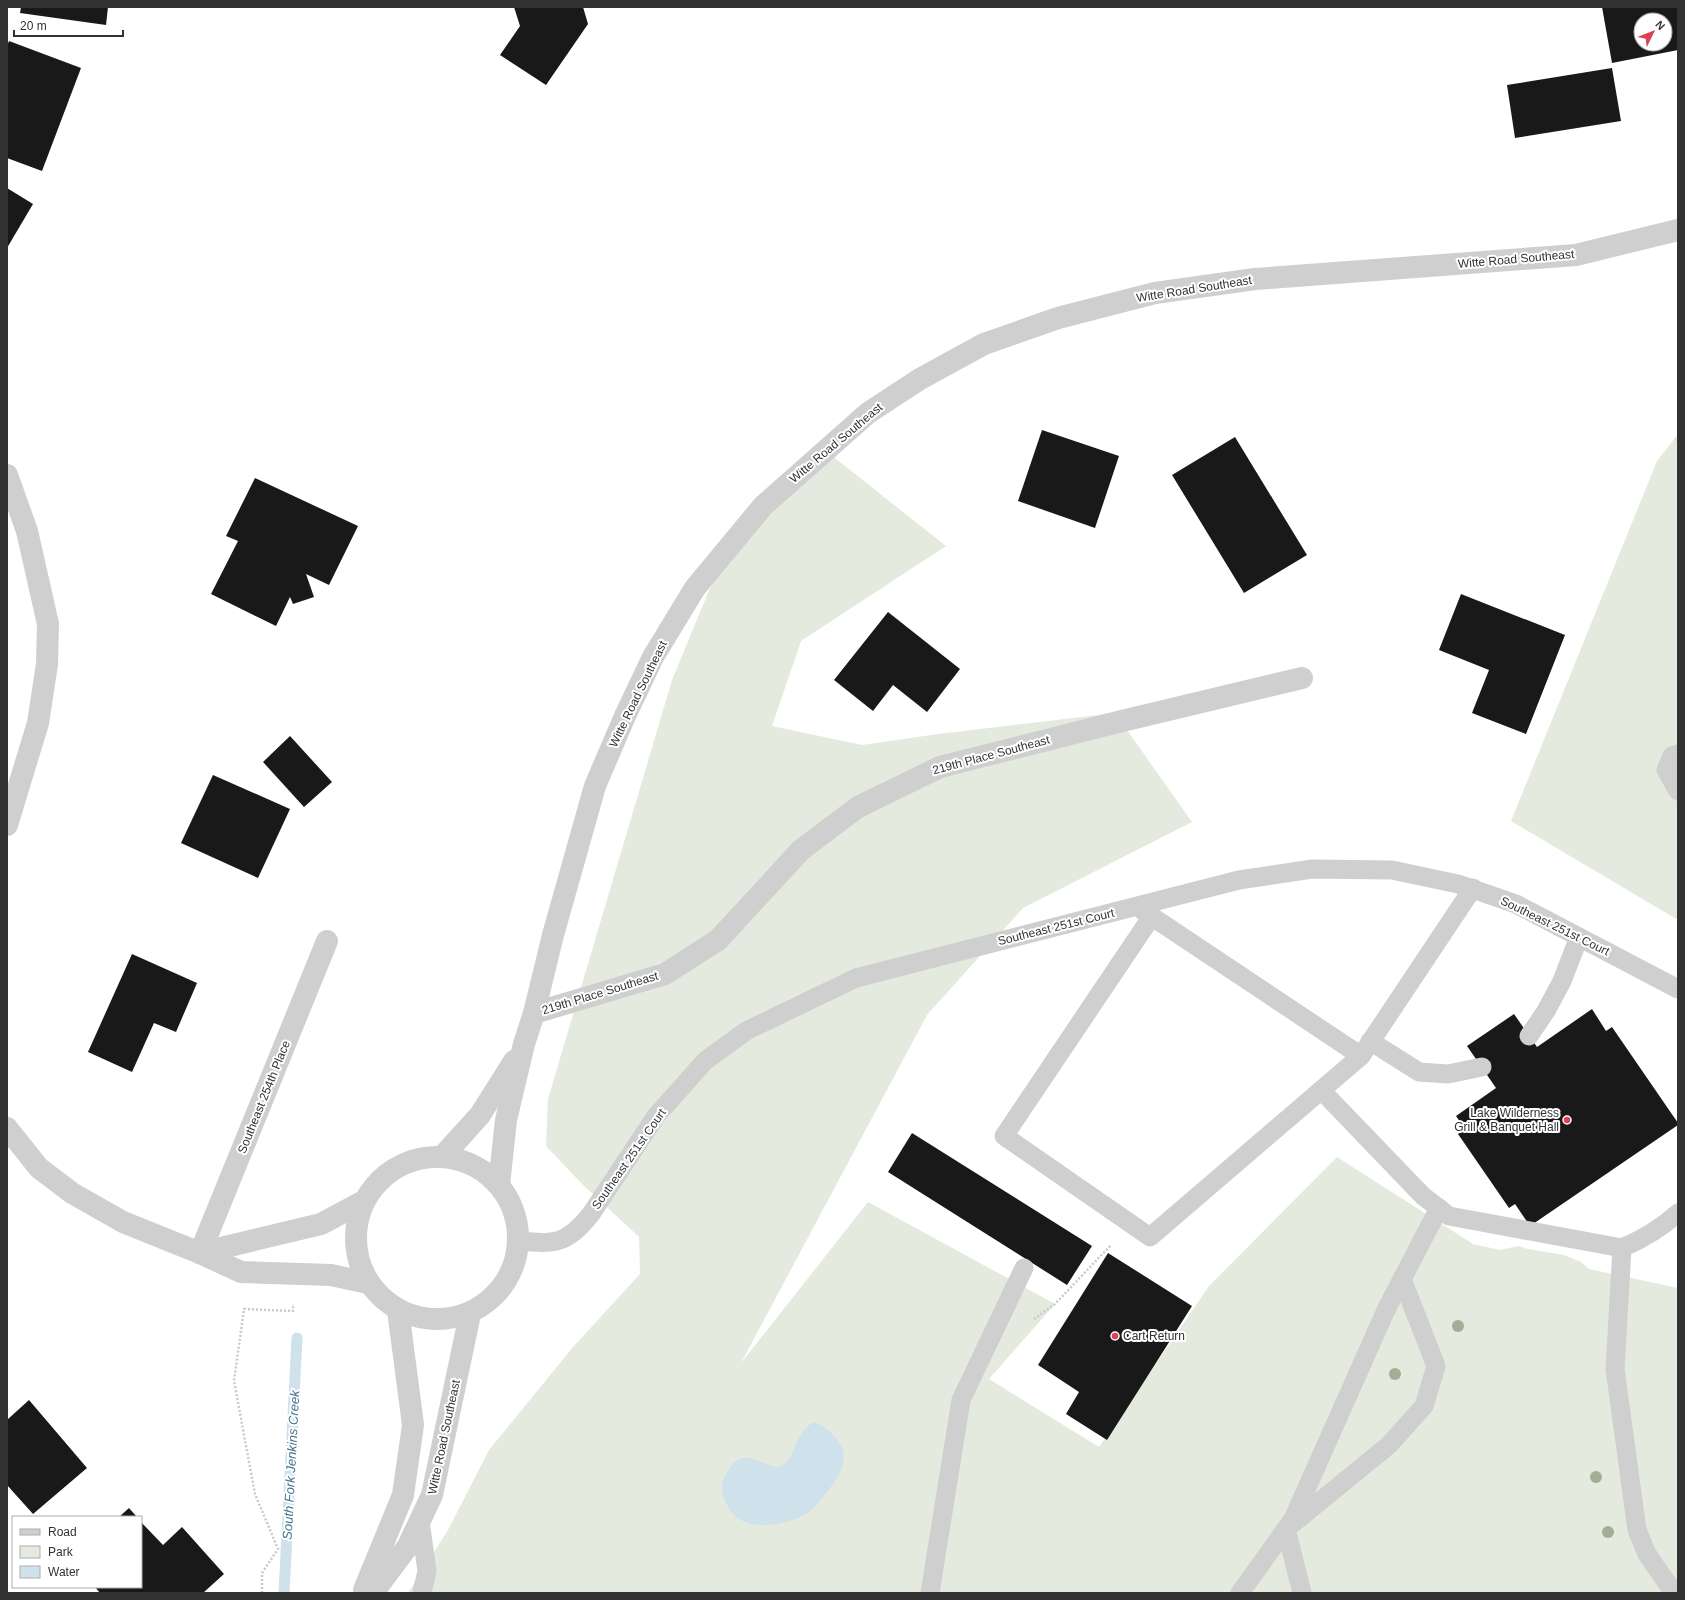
<svg xmlns="http://www.w3.org/2000/svg" width="1685" height="1600" font-family="Helvetica,sans-serif">
<style>
.green{fill:#e5eade}
.water{fill:#cfe1eb}
.lines{fill:none;stroke-linecap:round;stroke-linejoin:round}
.stream{stroke:#cfe1eb;stroke-width:11}
.building{fill:#191919;fill-rule:evenodd}
.path{stroke:#c9c9c9;stroke-width:2.5;stroke-dasharray:2 2;stroke-linecap:butt}
.service{stroke:#cfcfcf;stroke-width:19}
.minor{stroke:#cfcfcf;stroke-width:22}
.tertiary{stroke:#cfcfcf;stroke-width:22}
.tree{fill:#a2ae96}
.poi-dot{fill:#da4354;stroke:#fff;stroke-width:1.5}
.labels{text-anchor:middle;dominant-baseline:central;stroke-width:4;stroke-linejoin:round;paint-order:stroke}
.street-label{font-size:12px;fill:#323232;stroke:#fff}
.poi-label{font-size:12px;fill:#323232;stroke:#fff;text-anchor:end}
.water-label{font-size:13px;font-style:italic;fill:#44758f;stroke:#fff}
</style>
<rect width="100%" height="100%" fill="#fff"/>
<!-- green -->
<g class="green">
<polygon points="1678,434 1678,920 1511,821 1657,461"/>
<polygon points="821,447 946,546 801,641 772,726 862,745 938,734 1115,713 1192,822 1023,908 927,1015 741,1363 868,1202 1055,1304 989,1379 1099,1447 1209,1286 1337,1157 1473,1244 1500,1250 1518,1246 1528,1249 1564,1255 1581,1262 1589,1269 1678,1288 1678,1593 408,1593 448,1530 489,1450 573,1347 640,1274 639,1237 581,1183 546,1146 548,1099 672,680 710,588 756,506"/>
</g>
<!-- water -->
<path class="water" d="M 814,1422 C 823,1425 828,1430 834,1436 C 853,1456 841,1474 827,1492 C 821,1500 815,1508 806,1514 C 792,1523 761,1529 745,1522 C 736,1518 730,1512 726,1503 C 721,1493 721,1484 726,1474 C 745,1437 767,1475 783,1465 C 796,1458 794,1432 814,1422 Z"/>
<g class="lines">
<!-- stream -->
<polyline class="stream" points="284,1593 297,1338"/>
</g>
<!-- building -->
<g class="building">
<polygon points="21,7 108,7 106,25 20,13"/>
<polygon points="514,7 583,7 588,24 546,85 500,55 520,26"/>
<path d="M 1602,7 L 1678,7 L 1678,50 L 1612,63 ZM 1641,20 L 1665,20 L 1665,44 L 1641,44 Z"/>
<polygon points="9,41 81,68 42,171 7,158 7,46"/>
<polygon points="1612,68 1621,121 1515,138 1507,85"/>
<polygon points="7,188 33,204 7,248"/>
<polygon points="1042,430 1119,456 1095,528 1018,501"/>
<polygon points="1235,437 1307,555 1244,593 1172,475"/>
<polygon points="255,478 358,526 329,585 306,574 314,597 293,604 290,597 276,626 211,594 238,541 226,536"/>
<polygon points="1461,594 1565,635 1526,734 1472,713 1489,670 1439,650"/>
<polygon points="888,612 960,669 927,712 893,685 873,711 834,680"/>
<polygon points="290,736 332,782 304,807 263,762"/>
<polygon points="213,775 290,809 258,878 181,843"/>
<polygon points="132,954 197,983 176,1032 154,1023 132,1072 88,1052"/>
<polygon points="1592,1009 1606,1031 1612,1027 1678,1123 1678,1125 1530,1226 1515,1204 1509,1208 1458,1134 1465,1129 1456,1116 1496,1088 1467,1046 1514,1014 1537,1047"/>
<polygon points="912,1133 1092,1246 1067,1285 888,1172"/>
<polygon points="1108,1253 1192,1306 1107,1440 1066,1414 1079,1392 1038,1365"/>
<polygon points="29,1400 87,1468 33,1514 7,1485 7,1420"/>
<polygon points="129,1508 137,1517 119,1517"/>
<polygon points="141,1522 163,1545 182,1527 224,1574 203,1593 100,1593 95,1587 141,1587"/>
</g>
<g class="lines">
<!-- path -->
<g class="path">
<polyline points="1034,1319 1055,1304 1111,1245"/>
<polyline points="262,1593 262,1573 278,1549 255,1494 234,1381 244,1309 293,1311 293,1304"/>
</g>
<!-- service -->
<g class="service">
<polyline points="1678,754 1672,756 1666,770 1678,791"/>
<polyline points="1142,910 1361,1056 1473,888"/>
<polyline points="1152,916 1004,1136 1150,1237 1361,1056"/>
<polyline points="1529,1036 1546,1011 1562,981 1579,937"/>
<polyline points="1370,1041 1419,1072 1448,1074 1482,1067"/>
<path d="M 1321,1090 L 1423,1196 L 1449,1216 L 1622,1248 C 1643,1239 1661,1228 1678,1213"/>
<path d="M 518,1241 C 555,1244 566,1245 591,1214 L 656,1116 L 705,1061 L 746,1031 L 856,978 L 1239,880 L 1312,869 L 1392,870 L 1458,884 L 1516,904 L 1678,989"/>
<polyline points="1622,1248 1615,1369 1637,1530 1647,1554 1674,1593"/>
<polyline points="420,1521 427,1571 422,1593"/>
<polyline points="930,1593 961,1400 1024,1268"/>
<polyline points="1240,1593 1293,1519 1386,1310 1439,1208"/>
<polyline points="1302,1593 1286,1529 1389,1445 1424,1406 1436,1366 1402,1279"/>
</g>
<!-- minor -->
<g class="minor">
<polyline points="7,475 27,531 48,624 47,664 38,723 7,825"/>
<polyline points="534,1013 665,974 718,940 801,850 858,807 940,767 1122,721 1302,678"/>
<polyline points="7,1128 39,1168 72,1193 123,1222 200,1253 241,1272 331,1275 368,1283"/>
<polyline points="200,1253 327,941"/>
<polyline points="200,1253 321,1224 364,1201"/>
</g>
<!-- tertiary -->
<g class="tertiary">
<circle cx="437" cy="1238" r="81"/>
<polyline points="442,1157 480,1115 514,1061"/>
<polyline points="499,1185 506,1120 524,1044 534,1013 553,935 595,786 625,716 653,657 695,588 763,506 868,413 920,379 984,344 1058,318 1155,293 1255,279 1576,255 1678,230"/>
<polyline points="364,1590 403,1495 413,1425 398,1310"/>
<polyline points="373,1593 408,1546 432,1495 470,1314"/>
</g>
</g>
<!-- trees -->
<g class="tree">
<circle cx="1458" cy="1326" r="6"/>
<circle cx="1395" cy="1374" r="6"/>
<circle cx="1596" cy="1477" r="6"/>
<circle cx="1608" cy="1532" r="6"/>
</g>
<!-- markers -->
<g class="poi-dot">
<circle cx="1567" cy="1120" r="4"/>
<circle cx="1115" cy="1336" r="4"/>
</g>
<g class="labels">
<!-- street labels -->
<g class="street-label">
<text transform="translate(1516 259) rotate(-5)">Witte Road Southeast</text>
<text transform="translate(1194 289) rotate(-9)">Witte Road Southeast</text>
<text transform="translate(836 443) rotate(-40)">Witte Road Southeast</text>
<text transform="translate(638 694) rotate(-64)">Witte Road Southeast</text>
<text transform="translate(991 755) rotate(-15)">219th Place Southeast</text>
<text transform="translate(1555 926) rotate(26)">Southeast 251st Court</text>
<text transform="translate(1056 927) rotate(-14)">Southeast 251st Court</text>
<text transform="translate(600 993) rotate(-17)">219th Place Southeast</text>
<text transform="translate(264 1097) rotate(-68)">Southeast 254th Place</text>
<text transform="translate(629 1159) rotate(-55)">Southeast 251st Court</text>
<text transform="translate(444 1437) rotate(-78)">Witte Road Southeast</text>
</g>
<!-- poi labels -->
<g class="poi-label">
<text x="1559" y="1113">Lake Wilderness<tspan x="1559" dy="14">Grill &amp; Banquet Hall</tspan></text>
<text x="1123" y="1336" text-anchor="start">Cart Return</text>
</g>
<!-- water labels -->
<g class="water-label">
<text transform="translate(291 1465) rotate(-87)">South Fork Jenkins Creek</text>
</g>
</g>
<!-- border -->
<rect width="1685" height="1600" fill="none" stroke="#323232" stroke-width="16"/>
<!-- legend -->
<rect x="12" y="1516" width="130" height="72" fill="#ffffff" stroke="#adadad"/>
<rect x="20" y="1529" width="20" height="6" fill="#cfcfcf" stroke="#adadad"/>
<text x="48" y="1536" font-size="12" fill="#323232">Road</text>
<rect x="20" y="1546" width="20" height="12" fill="#e5eade" stroke="#adadad"/>
<text x="48" y="1556" font-size="12" fill="#323232">Park</text>
<rect x="20" y="1566" width="20" height="12" fill="#cfe1eb" stroke="#adadad"/>
<text x="48" y="1576" font-size="12" fill="#323232">Water</text>
<!-- north arrow -->
<g transform="translate(1653 32) rotate(47)"><circle r="19" fill="#ffffff" stroke="#adadad"/>
<path d="M0-3L7 15L0 10L-7 15Z" fill="#da4354"/>
<text y="-6" font-size="11" font-weight="bold" text-anchor="middle" fill="#323232">N</text>
</g>
<!-- scale -->
<path d="M14 30v6h109v-6" fill="none" stroke="#323232" stroke-width="2"/>
<text x="20" y="30" font-size="12" fill="#323232" stroke="#ffffff" stroke-width="3" paint-order="stroke">20 m</text>
</svg>
